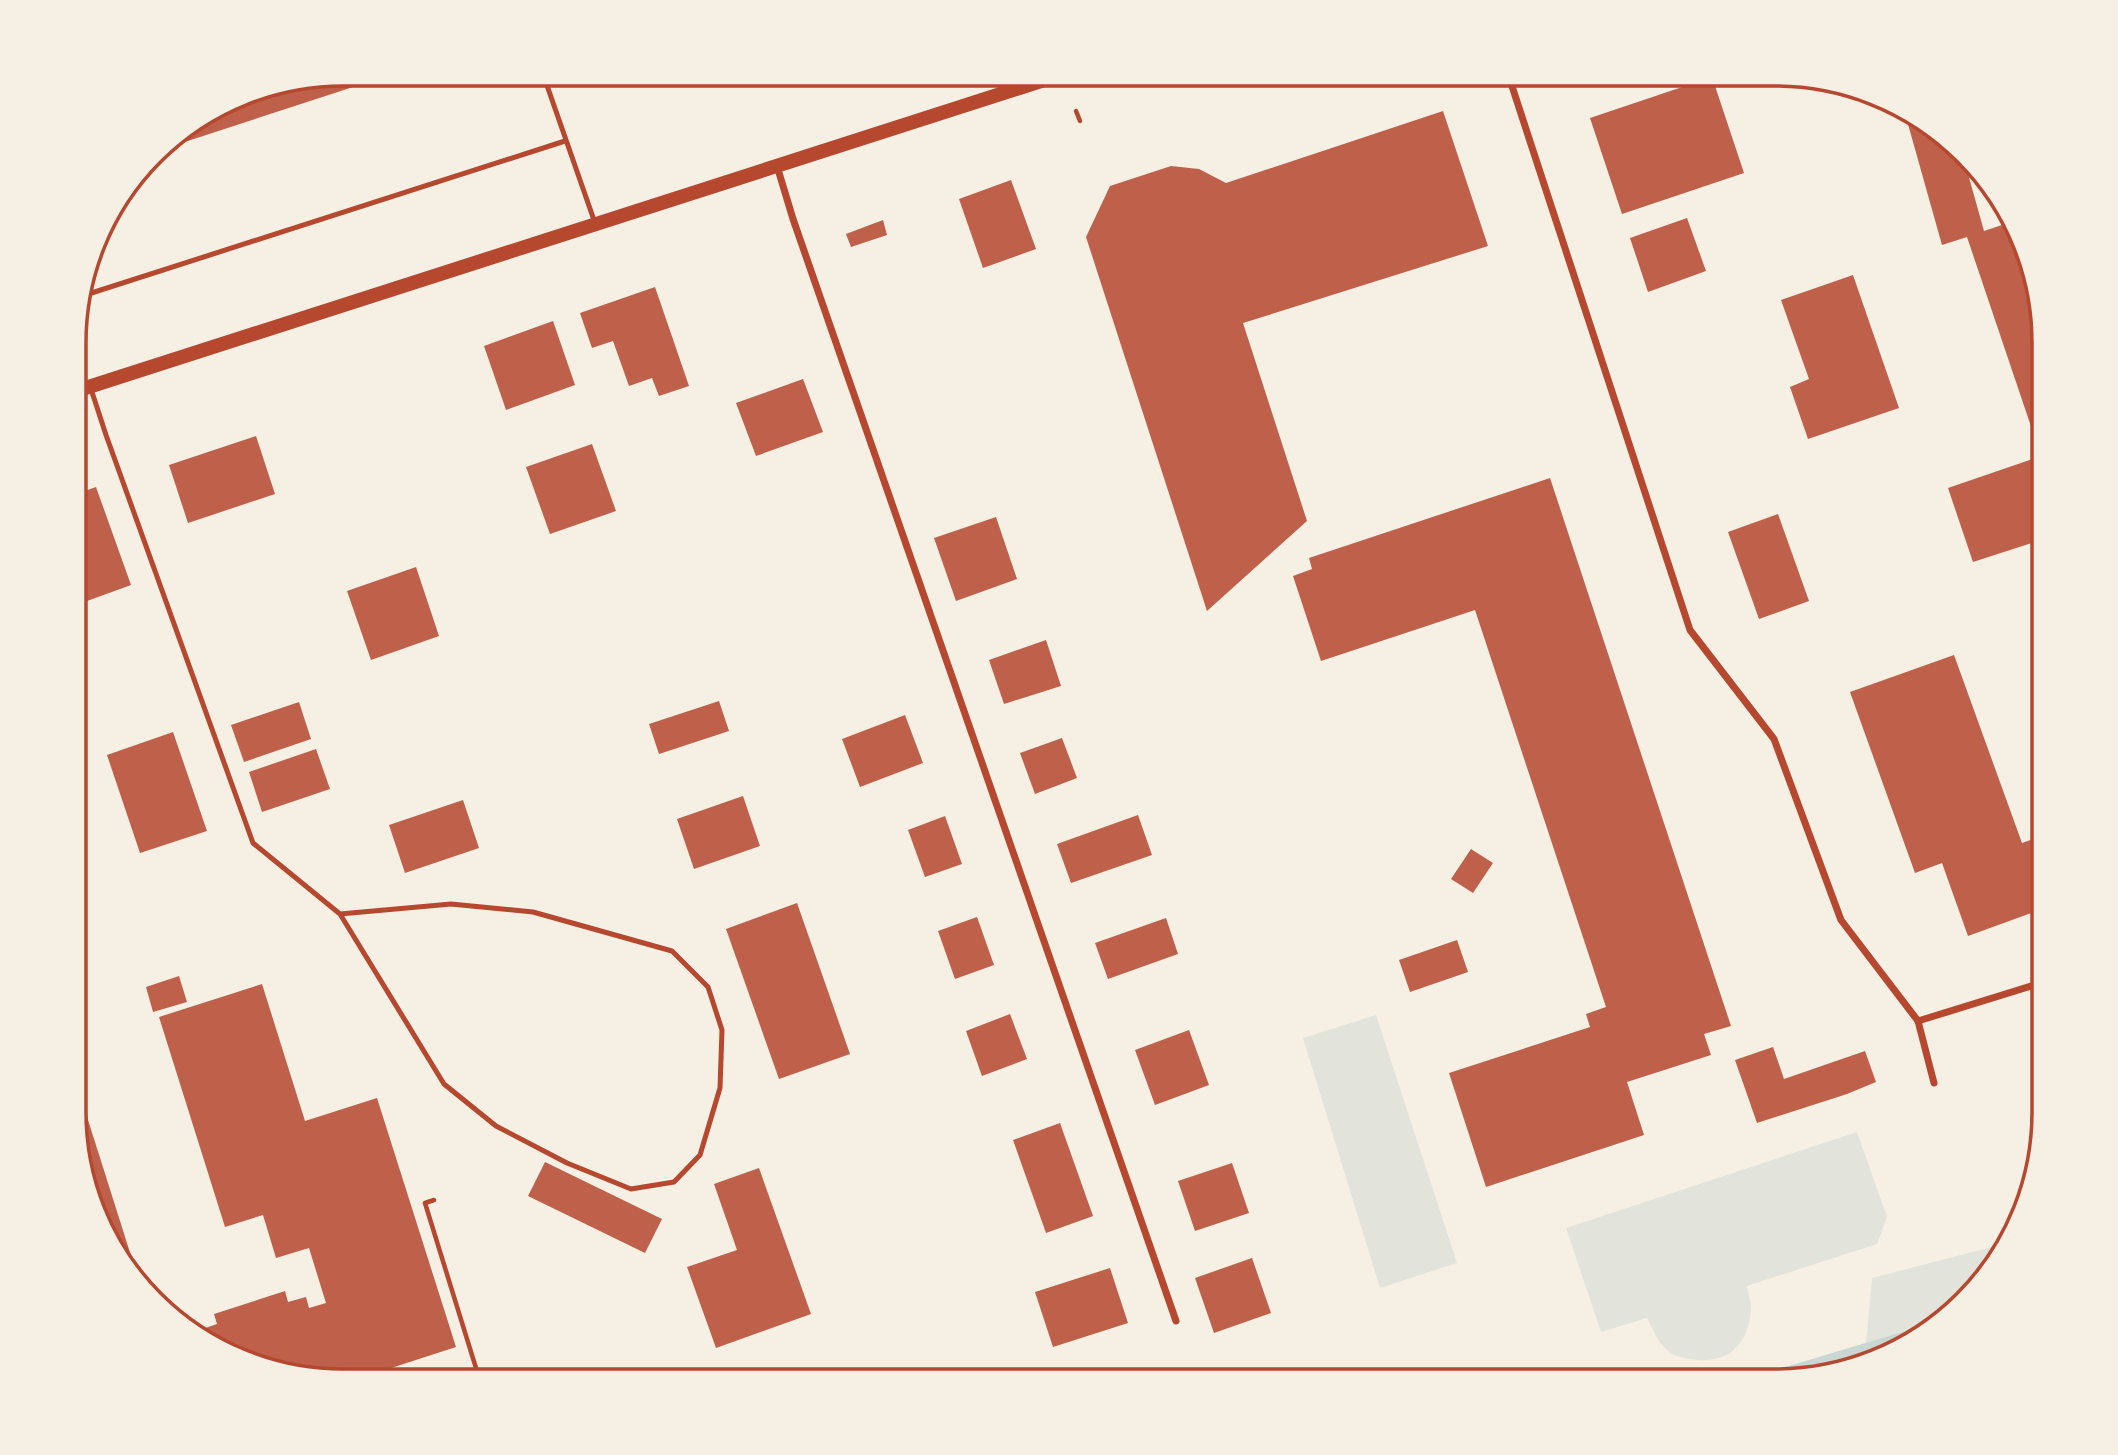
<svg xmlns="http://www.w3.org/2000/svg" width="2118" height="1455" font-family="Barlow,sans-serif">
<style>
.green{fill:#e2e4dc}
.water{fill:#c9d6d2}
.building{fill:#bf614a}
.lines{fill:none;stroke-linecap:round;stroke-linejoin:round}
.path{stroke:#b5482f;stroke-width:4.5}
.service{stroke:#b5482f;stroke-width:5}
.minor{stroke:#b5482f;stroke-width:7}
.secondary{stroke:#b5482f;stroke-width:14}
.rim{fill:none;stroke:#b5482f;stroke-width:3.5}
</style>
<rect width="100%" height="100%" fill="#f6efe4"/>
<!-- green -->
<g class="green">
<polygon points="1376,1015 1457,1263 1380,1288 1303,1038"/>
<path d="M 1857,1132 L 1887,1217 L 1877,1244 L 1747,1286 C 1748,1293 1751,1301 1751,1308 C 1750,1341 1731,1363 1697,1360 C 1687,1359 1674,1357 1667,1350 C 1657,1341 1653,1330 1647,1318 L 1601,1332 L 1566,1228 Z"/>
<polygon points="2007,1243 1989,1276 1932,1323 1866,1343 1872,1278"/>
</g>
<!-- water -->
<polygon class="water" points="1932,1323 1895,1354 1776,1381 1739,1381"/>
<!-- building -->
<g class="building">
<polygon points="342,74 393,74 157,151 165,141 240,94"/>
<polygon points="1712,77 1744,173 1622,214 1590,118"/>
<polygon points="1904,110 1939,129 1963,156 1984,231 2005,224 1994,192 2009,208 2044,325 2044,539 1973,562 1948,488 2041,456 1967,237 1942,245"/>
<polygon points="1443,111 1488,246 1243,323 1307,521 1207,611 1086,237 1110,186 1171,166 1199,169 1226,183"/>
<polygon points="1011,180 1036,249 983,268 959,199"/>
<polygon points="1687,218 1706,271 1648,292 1630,238"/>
<polygon points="883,220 887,235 851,247 846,234"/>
<polygon points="1853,275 1899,408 1808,439 1790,387 1809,379 1781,300"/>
<polygon points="655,287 689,386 659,396 652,378 629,386 613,341 592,348 580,313"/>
<polygon points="553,321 575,385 506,410 484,346"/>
<polygon points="803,379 823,432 756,456 736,403"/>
<polygon points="256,436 275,494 188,523 169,465"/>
<polygon points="592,444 616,511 550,534 526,467"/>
<polygon points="1550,478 1731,1026 1704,1034 1711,1055 1627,1082 1644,1135 1486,1187 1449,1073 1590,1027 1586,1014 1606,1007 1475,610 1321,661 1293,576 1312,569 1309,558"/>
<polygon points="96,487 131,585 76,605 76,494"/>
<polygon points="1778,514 1809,601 1759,619 1728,532"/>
<polygon points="996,517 1017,579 956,601 934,538"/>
<polygon points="416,567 439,636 371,660 347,591"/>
<polygon points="1046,640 1061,686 1004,704 989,660"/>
<polygon points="1954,655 2022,843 2044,835 2044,930 2037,911 1968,936 1942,863 1915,873 1850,692"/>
<polygon points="719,701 729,731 659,754 649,724"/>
<polygon points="299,702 311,739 244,762 231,725"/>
<polygon points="905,715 923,763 860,787 842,739"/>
<polygon points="173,732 207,831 140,853 107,755"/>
<polygon points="1062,738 1077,778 1035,794 1020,753"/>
<polygon points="316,749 330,789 262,812 249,772"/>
<polygon points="743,796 760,846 694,869 677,819"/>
<polygon points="463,800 479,848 405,873 389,825"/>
<polygon points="1138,815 1152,855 1071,883 1057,844"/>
<polygon points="945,816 962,864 925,877 908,830"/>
<polygon points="1471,849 1493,863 1473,893 1451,879"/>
<polygon points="797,903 850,1054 779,1079 726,929"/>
<polygon points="977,917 994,965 955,979 938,931"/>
<polygon points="1166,918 1178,954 1108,979 1095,943"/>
<polygon points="1457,940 1468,972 1410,992 1399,960"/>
<polygon points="179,976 187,1002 153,1012 146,987"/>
<polygon points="262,984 305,1121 377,1098 456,1347 351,1381 325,1381 256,1367 194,1334 194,1332 217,1324 214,1314 285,1291 288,1302 306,1297 309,1308 326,1303 309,1248 276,1258 263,1215 225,1227 159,1017"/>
<polygon points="1010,1014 1027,1059 982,1076 966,1031"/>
<polygon points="1189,1030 1209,1085 1155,1105 1135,1050"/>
<polygon points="2044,1043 2044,1082 2043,1082 2032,1047"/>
<polygon points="1773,1047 1784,1079 1865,1051 1876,1082 1847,1094 1757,1123 1735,1060"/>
<polygon points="76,1082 139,1281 110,1247 76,1147"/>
<polygon points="1060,1123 1093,1216 1046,1233 1013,1140"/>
<polygon points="545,1162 662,1219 645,1253 528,1196"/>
<polygon points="1232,1163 1249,1213 1195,1231 1178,1181"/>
<polygon points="759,1168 811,1314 716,1348 687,1267 737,1250 714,1184"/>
<polygon points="1252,1258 1271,1313 1214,1333 1195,1278"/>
<polygon points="1110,1268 1128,1323 1053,1347 1035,1292"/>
</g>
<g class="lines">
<!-- path -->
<g class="path">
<polyline points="1076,111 1080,121"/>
<polyline points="434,1200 425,1203 480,1381"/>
</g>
<!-- service -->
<g class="service">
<polyline points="543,74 595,223"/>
<polyline points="79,297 565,141"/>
<polyline points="91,389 106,435 253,843 340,914 451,904 533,912 672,951 708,987 722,1030 720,1088 700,1155 674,1182 631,1189 567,1163 496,1126 444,1084 340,914"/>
</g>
<!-- minor -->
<g class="minor">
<polyline points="1508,74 1690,630 1774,739 1841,920 1918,1021 1934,1083"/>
<polyline points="777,166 793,219 1176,1321"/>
<polyline points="1918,1021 2044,982"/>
</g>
<!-- secondary -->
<polyline class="secondary" points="76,391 1063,74"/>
</g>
<!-- crop -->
<path d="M0 0H2118V1455H0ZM343 86H1775A257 257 0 0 1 2032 343V1112A257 257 0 0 1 1775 1369H343A257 257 0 0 1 86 1112V343A257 257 0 0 1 343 86Z" fill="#f6efe4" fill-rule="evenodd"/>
<path class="rim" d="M343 86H1775A257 257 0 0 1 2032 343V1112A257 257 0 0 1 1775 1369H343A257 257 0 0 1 86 1112V343A257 257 0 0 1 343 86Z"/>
</svg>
